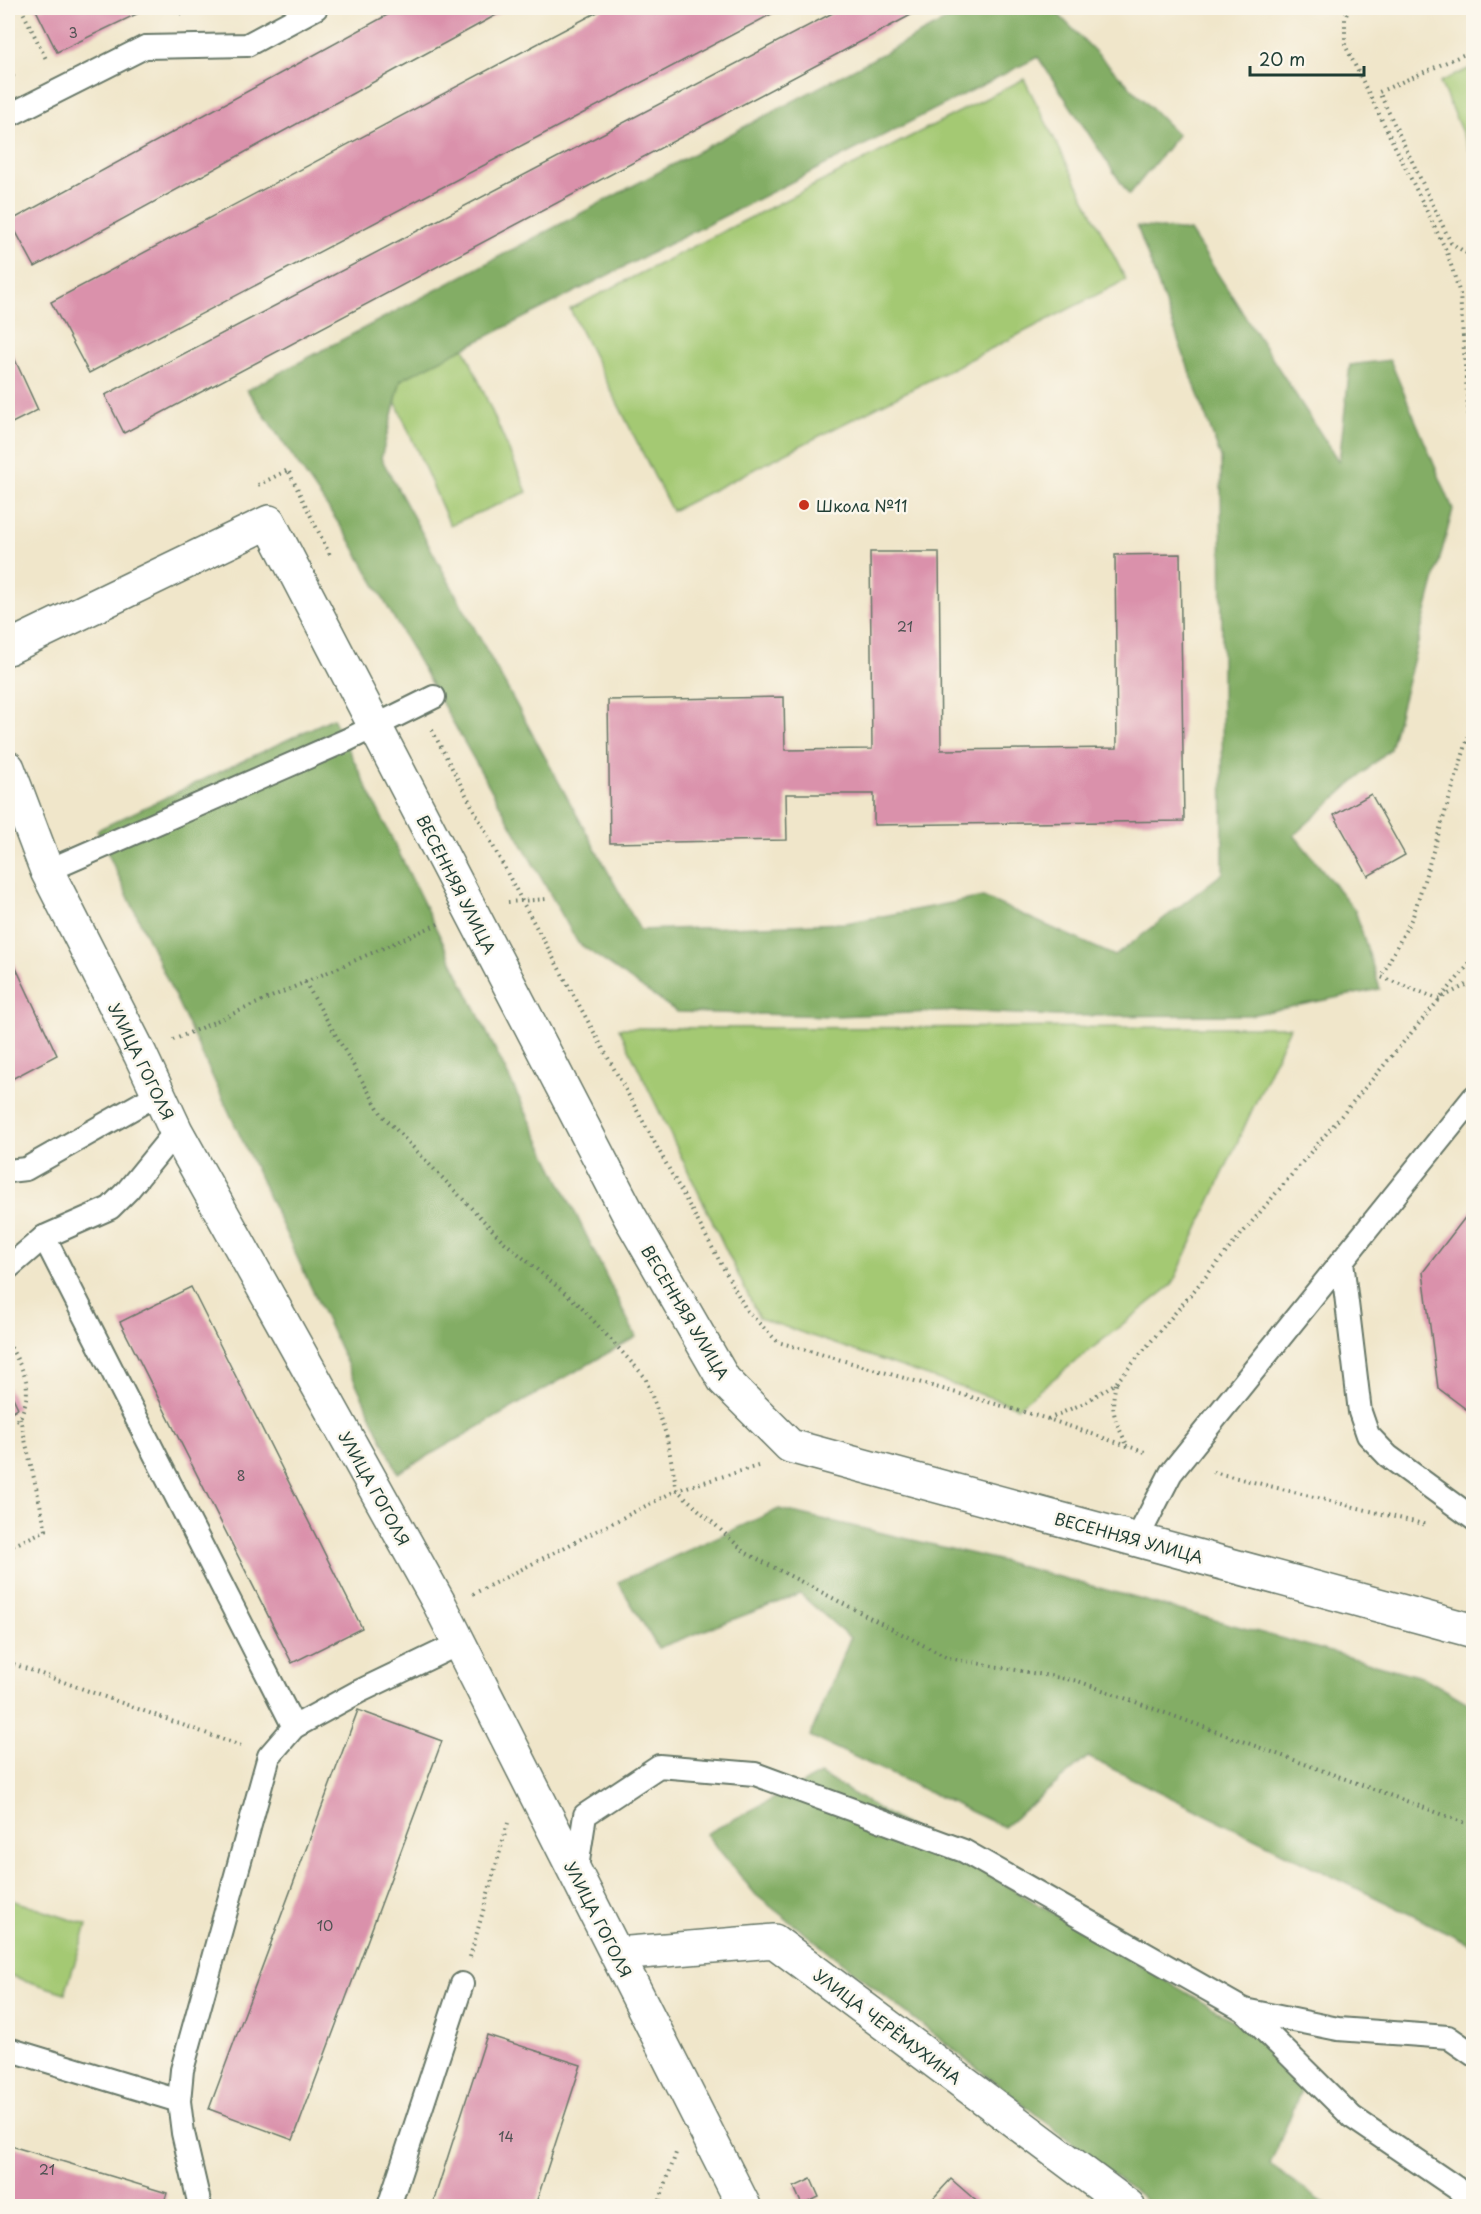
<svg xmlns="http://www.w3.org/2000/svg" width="1481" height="2214" font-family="'Playpen Sans',sans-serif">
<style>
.green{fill:#a4c973;stroke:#628354;stroke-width:1.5}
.forest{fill:#83ad65;stroke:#51754c;stroke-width:1.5}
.building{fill:#da91ab}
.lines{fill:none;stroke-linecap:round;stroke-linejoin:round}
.lane-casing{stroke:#687868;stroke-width:26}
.street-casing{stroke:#687868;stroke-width:36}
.path{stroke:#687868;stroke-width:4;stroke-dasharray:1.5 4.5;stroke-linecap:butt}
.lane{stroke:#fff;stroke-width:22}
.street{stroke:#fff;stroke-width:33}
.poi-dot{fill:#c8321e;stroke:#fbf7ec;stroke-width:2}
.labels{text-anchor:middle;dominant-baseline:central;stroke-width:5;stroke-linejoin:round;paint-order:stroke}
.number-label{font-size:14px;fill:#4e5252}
.poi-label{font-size:16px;fill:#1f3d34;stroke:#fbf7ec;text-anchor:start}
.street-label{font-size:16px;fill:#1f3d34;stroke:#fbf7ec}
</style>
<rect width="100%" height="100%" fill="#fbf7ec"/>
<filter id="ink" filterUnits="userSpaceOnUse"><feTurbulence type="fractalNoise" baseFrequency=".0167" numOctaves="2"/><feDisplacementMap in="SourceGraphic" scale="12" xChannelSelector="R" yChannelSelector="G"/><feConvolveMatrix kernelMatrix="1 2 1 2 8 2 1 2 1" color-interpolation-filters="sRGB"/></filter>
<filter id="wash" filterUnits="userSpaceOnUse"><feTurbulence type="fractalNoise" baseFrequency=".008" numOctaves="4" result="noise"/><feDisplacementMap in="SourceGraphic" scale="24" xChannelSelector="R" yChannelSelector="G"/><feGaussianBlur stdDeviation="1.35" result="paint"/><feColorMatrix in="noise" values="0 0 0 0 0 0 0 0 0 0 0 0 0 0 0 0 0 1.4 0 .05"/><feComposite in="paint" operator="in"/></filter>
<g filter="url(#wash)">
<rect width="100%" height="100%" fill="#f0e6ca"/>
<!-- green -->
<g class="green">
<polygon points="1473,67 1473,158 1440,82"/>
<polygon points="1024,79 1126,280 672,511 570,309"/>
<polygon points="464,347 527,492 450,525 386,380"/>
<polygon points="1290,1027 1172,1285 1018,1407 759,1318 619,1028"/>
<polygon points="8,1899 87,1925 65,1993 8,1975"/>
</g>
<!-- forest -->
<g class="forest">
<polygon points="969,8 1052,8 1178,135 1129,195 1038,57 401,380 381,458 640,930 846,923 983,897 1115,956 1223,873 1221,458 1137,226 1190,231 1339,462 1350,365 1390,360 1453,509 1390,749 1294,835 1355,910 1380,989 1251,1015 1055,1016 960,1011 835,1016 677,1012 578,943 348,537 247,390"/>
<polygon points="333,718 636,1337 398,1473 97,830"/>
<polygon points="779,1509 994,1559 1425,1678 1473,1706 1473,1945 1088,1757 1004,1827 810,1736 850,1638 800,1594 658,1648 618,1582"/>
<polygon points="820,1774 1311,2067 1270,2165 1328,2206 1153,2206 756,1895 706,1834"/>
</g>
<g id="blocks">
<!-- building -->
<g class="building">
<polygon points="35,8 139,8 141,12 57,52"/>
<polygon points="400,8 509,8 35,267 10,221"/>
<polygon points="605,8 783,8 89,373 51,302"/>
<polygon points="842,8 924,8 124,433 105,395"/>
<polygon points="11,351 38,410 8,425 8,353"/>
<polygon points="870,552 939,552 941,750 1117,748 1115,555 1180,554 1184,821 874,825 874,794 786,794 787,840 610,843 608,700 784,697 785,750 872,749"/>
<polygon points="1371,794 1405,855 1368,876 1334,815"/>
<polygon points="8,951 57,1055 8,1081"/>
<polygon points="1474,1206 1474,1415 1438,1388 1423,1272"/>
<polygon points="191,1287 362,1628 292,1663 120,1322"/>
<polygon points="8,1387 18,1408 8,1414"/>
<polygon points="358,1710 442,1741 293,2140 209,2109"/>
<polygon points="487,2035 581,2065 535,2206 432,2206"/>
<polygon points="8,2145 167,2193 163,2206 8,2206"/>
<polygon points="811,2179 819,2197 802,2205 794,2187"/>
<polygon points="951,2179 982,2206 926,2206"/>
</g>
</g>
</g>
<g filter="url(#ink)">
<use href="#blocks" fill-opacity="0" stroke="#687868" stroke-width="1.5"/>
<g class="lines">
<!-- lane casing -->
<g class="lane-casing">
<g id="lane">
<polyline points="8,116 145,47 247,45 316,8"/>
<polyline points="47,871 347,740 434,697"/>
<polyline points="8,1171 26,1169 158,1094"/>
<polyline points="44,1237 294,1727"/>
<polyline points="1342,1261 1360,1412 1368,1435 1388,1456 1474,1519"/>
<polyline points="8,1268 44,1237 110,1208 128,1190 176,1131"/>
<polyline points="1137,1539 1171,1473 1474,1097"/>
<polyline points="576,1874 585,1815 659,1766 755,1774 964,1851 1244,2010"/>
<polyline points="8,2049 179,2101"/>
<polyline points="1474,2055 1448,2037 1338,2029 1244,2010 1352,2117 1474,2200"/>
<polyline points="200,2206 183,2133 179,2101 182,2070 269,1756 294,1727 358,1692 460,1643"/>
<polyline points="389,2206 462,1984"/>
</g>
</g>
<!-- street casing -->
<g class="street-casing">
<g id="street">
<polyline points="8,648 269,522 630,1217 724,1380 790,1446 1474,1631"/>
<polyline points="8,768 47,871 140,1054 176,1131 439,1603 744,2206"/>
<polyline points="617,1954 774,1941 1128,2206"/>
</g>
</g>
<!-- path -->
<g class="path">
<polyline points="21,8 47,61"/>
<polyline points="1349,8 1345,18 1345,45 1447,252 1460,294 1474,493"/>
<polyline points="180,14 193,8"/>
<polyline points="1474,50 1379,92 1451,243 1474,258"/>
<polyline points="8,73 16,79"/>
<polyline points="258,485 288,470 331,557"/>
<polyline points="1474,719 1413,916 1381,977 1439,999 1474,981"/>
<polyline points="432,730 522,901 747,1311 778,1342 1048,1419 1148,1453"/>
<polyline points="508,902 547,899"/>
<polyline points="305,982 382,1115 503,1241 578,1304 645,1377 666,1434 677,1490 746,1553 948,1658 1078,1681 1474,1826"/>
<polyline points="173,1040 438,924"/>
<path d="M 8,1342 C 23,1372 35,1383 20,1418 L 8,1424"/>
<path d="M 1116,1384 C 1109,1412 1116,1422 1128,1447"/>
<polyline points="1048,1419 1084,1403 1116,1383 1471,962 1474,955"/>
<polyline points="1213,1472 1427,1525"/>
<polyline points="8,1548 46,1530 20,1418"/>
<polyline points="473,1594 677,1490 758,1466"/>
<polyline points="8,1662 241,1746"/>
<polyline points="470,1957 508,1823"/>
<polyline points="658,2206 676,2153"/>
</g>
<!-- lane -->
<use href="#lane" class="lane"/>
<!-- street -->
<use href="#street" class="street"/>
</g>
</g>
<!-- markers -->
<circle class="poi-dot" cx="804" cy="505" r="6"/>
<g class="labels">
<!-- number labels -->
<g class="number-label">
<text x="73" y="32">3</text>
<text x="905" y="626">21</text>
<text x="241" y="1475">8</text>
<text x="325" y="1925">10</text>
<text x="506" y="2136">14</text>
<text x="47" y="2169">21</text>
</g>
<!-- poi labels -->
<g class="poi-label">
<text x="816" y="505">Школа №11</text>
</g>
<!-- street labels -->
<g class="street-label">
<text transform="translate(457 884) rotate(63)">ВЕСЕННЯЯ УЛИЦА</text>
<text transform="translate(142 1061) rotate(64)">УЛИЦА ГОГОЛЯ</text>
<text transform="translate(686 1312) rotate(59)">ВЕСЕННЯЯ УЛИЦА</text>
<text transform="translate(375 1488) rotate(61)">УЛИЦА ГОГОЛЯ</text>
<text transform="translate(1129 1537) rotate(15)">ВЕСЕННЯЯ УЛИЦА</text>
<text transform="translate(599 1919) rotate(63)">УЛИЦА ГОГОЛЯ</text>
<text transform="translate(888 2026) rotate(37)">УЛИЦА ЧЕРЁМУХИНА</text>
</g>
</g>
<!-- margin -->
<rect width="1481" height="2214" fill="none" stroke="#fbf7ec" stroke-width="30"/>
<!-- scale -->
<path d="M1250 66v9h114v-9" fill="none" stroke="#1f3d34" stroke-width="3"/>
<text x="1259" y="66" font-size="18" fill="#1f3d34" stroke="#fbf7ec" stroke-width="4.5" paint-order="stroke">20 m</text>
</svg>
